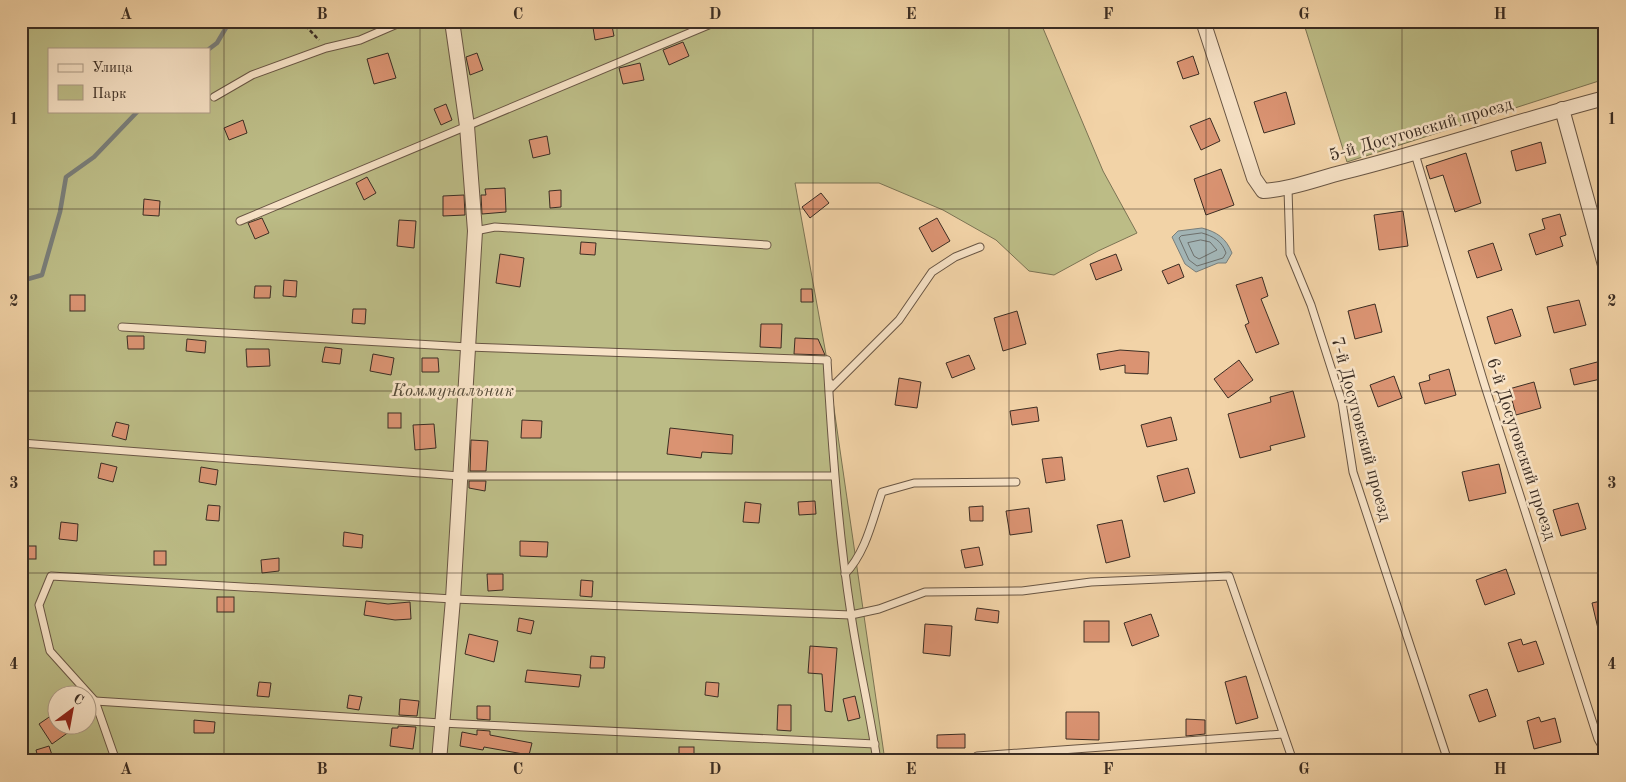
<svg xmlns="http://www.w3.org/2000/svg" width="1626" height="782" font-family="'Old Standard TT',serif">
<style>
.green{fill:#bcbc86;stroke:#7c7454;fill-rule:evenodd}
.water{fill:#a2b4b4;stroke:#797e7a}
.lines{fill:none;stroke-linecap:round;stroke-linejoin:round}
.shore{stroke:#6e706c;stroke-width:1}
.stream{stroke:#797e7a;stroke-width:4.5}
.building{fill:#da9372;stroke:#3b2d23}
.service-casing{stroke:#695644;stroke-width:9}
.minor-casing{stroke:#695644;stroke-width:16}
.path{stroke:#3b2d23;stroke-width:2.5;stroke-dasharray:4 2.5;stroke-linecap:butt}
.service{stroke:#f7e2c6;stroke-width:7}
.minor{stroke:#f7e2c6;stroke-width:14}
.grid{fill:none;stroke:#3b2d23;stroke-width:1;stroke-opacity:0.55}
.labels{text-anchor:middle;dominant-baseline:central;stroke-width:5;stroke-linejoin:round;paint-order:stroke}
.street-label{font-size:18px;fill:#3b2d23;stroke:#f7e2c6}
.park-label{font-size:18px;font-style:italic;fill:#554a37;stroke:#f7e2c6}
.neatline{fill:none;stroke:#3b2d23;stroke-width:2}
.grid-label{font-size:16px;text-anchor:middle;font-weight:bold;fill:#3b2d23}
</style>
<rect width="100%" height="100%" fill="#f2d3a7"/>
<filter id="stains"><feTurbulence type="fractalNoise" baseFrequency=".004" numOctaves="4"/><feColorMatrix values="0 0 0 0 .2 0 0 0 0 .09 0 0 0 0 .02 0 0 0 .5 -.17"/></filter>
<radialGradient id="worn" r=".72"><stop offset=".6" stop-color="#630" stop-opacity="0"/><stop offset="1" stop-color="#630" stop-opacity=".3"/></radialGradient>
<!-- green -->
<g class="green">
<path d="M 21,21 L 1040,21 L 1103,171 L 1137,233 L 1098,251 L 1054,275 L 1029,271 L 996,240 L 943,210 L 879,183 L 795,183 L 827,360 L 885,761 L 21,761 ZM 49,49 L 209,49 L 209,111 L 49,111 ZM 58,694 L 88,694 L 88,724 L 58,724 Z"/>
<polygon points="1303,21 1605,21 1605,79 1347,162"/>
</g>
<!-- water -->
<path class="water" d="M 1202,228 C 1217,232 1226,238 1232,253 L 1226,263 L 1218,263 L 1196,272 L 1185,264 L 1172,237 L 1178,231 Z"/>
<g class="lines">
<!-- shore -->
<g class="shore">
<path d="M 1202,233 C 1213,236 1222,241 1226,253 L 1223,258 L 1197,266 L 1189,260 L 1179,238 L 1181,236 Z"/>
<polygon points="1201,240 1210,242 1217,250 1199,259 1194,256 1188,243"/>
</g>
<!-- stream -->
<g class="stream">
<polyline points="209,49 217,43 230,21"/>
<polyline points="21,281 42,275 60,212 66,177 94,157 138,111"/>
</g>
</g>
<!-- building -->
<g class="building">
<polygon points="592,21 611,21 614,36 595,40"/>
<polygon points="683,42 689,56 669,65 663,50"/>
<polygon points="388,53 396,78 374,84 367,59"/>
<polygon points="477,53 483,70 470,75 466,57"/>
<polygon points="1193,56 1199,74 1183,79 1177,62"/>
<polygon points="640,63 644,80 623,84 619,68"/>
<polygon points="1286,92 1295,124 1264,133 1254,102"/>
<polygon points="446,104 452,120 441,125 434,109"/>
<polygon points="1210,118 1220,141 1201,150 1190,126"/>
<polygon points="243,120 247,133 229,140 224,128"/>
<polygon points="547,136 550,154 533,158 529,140"/>
<polygon points="1541,142 1546,163 1516,171 1511,151"/>
<polygon points="1466,153 1481,203 1455,212 1443,175 1430,179 1426,166"/>
<polygon points="1221,169 1234,205 1206,215 1194,179"/>
<polygon points="367,177 376,193 364,200 356,183"/>
<polygon points="505,188 506,212 482,214 481,195 486,195 485,189"/>
<polygon points="561,190 561,207 550,208 549,191"/>
<polygon points="821,193 829,203 810,218 802,207"/>
<polygon points="464,195 465,215 443,216 443,196"/>
<polygon points="144,199 160,201 159,216 143,215"/>
<polygon points="1403,211 1408,246 1379,250 1374,215"/>
<polygon points="1560,214 1566,235 1560,237 1563,246 1536,255 1529,234 1545,229 1542,219"/>
<polygon points="262,218 269,233 255,239 248,223"/>
<polygon points="937,218 950,241 932,252 919,228"/>
<polygon points="399,220 416,221 414,248 397,246"/>
<polygon points="581,242 596,243 595,255 580,254"/>
<polygon points="1493,243 1502,270 1477,278 1468,251"/>
<polygon points="500,254 524,258 520,287 496,283"/>
<polygon points="1116,254 1122,270 1096,280 1090,264"/>
<polygon points="1179,264 1184,277 1168,284 1162,271"/>
<polygon points="1262,277 1268,296 1261,299 1279,344 1256,353 1245,325 1249,323 1236,285"/>
<polygon points="284,280 297,281 296,297 283,296"/>
<polygon points="255,286 271,286 270,298 254,298"/>
<polygon points="801,289 812,289 813,302 801,302"/>
<rect x="70" y="295" width="15" height="16"/>
<polygon points="1579,300 1586,325 1554,333 1547,307"/>
<polygon points="1375,304 1382,332 1355,339 1348,311"/>
<polygon points="353,309 366,309 365,324 352,323"/>
<polygon points="1512,309 1521,336 1495,344 1487,317"/>
<polygon points="1017,311 1026,344 1003,351 994,318"/>
<polygon points="761,324 782,324 781,348 760,347"/>
<polygon points="127,336 144,336 144,349 128,349"/>
<polygon points="795,338 818,339 825,355 794,354"/>
<polygon points="187,339 206,341 205,353 186,351"/>
<polygon points="325,347 342,349 340,364 322,362"/>
<polygon points="246,349 269,349 270,366 247,367"/>
<polygon points="1120,350 1149,352 1148,374 1125,373 1125,365 1100,370 1097,354"/>
<polygon points="373,354 394,358 391,375 370,371"/>
<polygon points="969,355 975,369 952,378 946,363"/>
<polygon points="422,358 438,358 439,372 422,372"/>
<polygon points="1239,360 1253,380 1228,398 1214,379"/>
<polygon points="1601,361 1605,378 1574,385 1570,369"/>
<polygon points="1449,369 1456,395 1425,404 1419,383 1430,380 1429,375"/>
<polygon points="1394,376 1402,398 1378,407 1370,385"/>
<polygon points="899,378 921,382 917,408 895,405"/>
<polygon points="1534,382 1541,408 1516,415 1509,389"/>
<polygon points="1293,391 1305,437 1270,446 1271,450 1240,458 1228,414 1271,402 1270,397"/>
<polygon points="1037,407 1039,421 1012,425 1010,411"/>
<rect x="388" y="413" width="13" height="15"/>
<polygon points="1171,417 1177,440 1147,447 1141,425"/>
<polygon points="522,420 542,421 541,438 521,438"/>
<polygon points="116,422 129,425 126,440 112,436"/>
<polygon points="434,424 436,448 415,450 413,425"/>
<polygon points="670,428 733,435 732,454 702,452 701,458 667,454"/>
<polygon points="471,440 488,441 486,471 470,471"/>
<polygon points="1062,457 1065,480 1046,483 1042,459"/>
<polygon points="101,463 117,467 113,482 98,478"/>
<polygon points="1499,464 1506,493 1469,501 1462,472"/>
<polygon points="201,467 218,470 216,485 199,482"/>
<polygon points="1188,468 1195,493 1164,502 1157,476"/>
<polygon points="469,481 486,481 485,491 469,488"/>
<polygon points="815,501 816,514 799,515 798,502"/>
<polygon points="745,502 761,504 759,523 743,522"/>
<polygon points="1578,503 1586,529 1561,536 1553,510"/>
<polygon points="208,505 220,506 219,521 206,520"/>
<polygon points="983,506 983,521 970,521 969,507"/>
<polygon points="1029,508 1032,532 1010,535 1006,511"/>
<polygon points="1122,520 1130,557 1106,563 1097,525"/>
<polygon points="61,522 78,524 77,541 59,539"/>
<polygon points="344,532 363,535 362,548 343,546"/>
<polygon points="520,541 548,542 547,557 520,556"/>
<rect x="21" y="546" width="15" height="13"/>
<polygon points="979,547 983,565 965,568 961,550"/>
<rect x="154" y="551" width="12" height="14"/>
<polygon points="279,558 279,571 262,573 261,560"/>
<polygon points="1506,569 1515,594 1485,605 1476,580"/>
<polygon points="487,574 503,574 503,590 488,591"/>
<polygon points="581,580 593,581 592,597 580,596"/>
<rect x="217" y="597" width="17" height="15"/>
<polygon points="1605,600 1605,636 1600,637 1592,603"/>
<polygon points="366,601 388,604 410,602 411,619 395,620 364,615"/>
<polygon points="977,608 999,611 998,623 975,620"/>
<polygon points="1151,614 1159,636 1132,646 1124,623"/>
<polygon points="519,618 534,621 531,634 517,631"/>
<rect x="1084" y="621" width="25" height="21"/>
<polygon points="925,624 952,626 950,656 923,653"/>
<polygon points="469,634 498,641 494,662 465,654"/>
<polygon points="1521,639 1523,645 1536,641 1544,664 1518,672 1508,643"/>
<polygon points="810,646 837,648 832,712 825,711 822,674 808,673"/>
<polygon points="591,656 605,657 604,668 590,668"/>
<polygon points="527,670 581,675 579,687 525,682"/>
<polygon points="1246,676 1258,718 1236,724 1225,682"/>
<polygon points="259,682 271,683 269,697 257,696"/>
<polygon points="706,682 719,683 718,697 705,695"/>
<polygon points="1487,689 1496,716 1479,722 1469,695"/>
<polygon points="349,695 362,697 359,710 347,708"/>
<polygon points="855,696 860,718 848,721 843,699"/>
<polygon points="400,699 419,701 417,716 399,715"/>
<polygon points="778,705 791,705 791,731 777,730"/>
<polygon points="477,706 490,706 490,720 477,719"/>
<polygon points="58,711 58,724 80,724 52,744 39,724"/>
<polygon points="1066,712 1099,712 1099,740 1066,739"/>
<polygon points="1539,717 1541,722 1555,718 1561,742 1534,749 1527,721"/>
<polygon points="1186,719 1205,720 1205,734 1186,736"/>
<polygon points="194,720 215,722 214,733 194,733"/>
<polygon points="398,726 416,727 413,749 390,746 392,728 398,728"/>
<polygon points="477,730 490,731 490,735 532,743 529,755 484,747 483,750 460,746 462,732 477,735"/>
<polygon points="965,734 965,748 937,748 937,735"/>
<polygon points="49,746 53,758 39,761 36,750"/>
<rect x="679" y="747" width="15" height="14"/>
</g>
<g class="lines">
<!-- service casing -->
<g class="service-casing">
<g id="service">
<polyline points="214,97 252,75 326,48 360,40 404,21"/>
<polyline points="1415,154 1484,383 1598,739 1605,751"/>
<polyline points="1288,189 1290,254 1311,305 1342,402 1353,472 1448,761"/>
<polyline points="240,221 718,21"/>
<polyline points="475,231 495,227 767,245"/>
<polyline points="122,327 468,347 827,360"/>
<path d="M 827,360 C 832,445 838,530 851,614 C 858,663 870,712 877,761"/>
<polyline points="830,383 831,388 899,320 932,272 955,257 980,247"/>
<polyline points="21,443 460,476 834,476"/>
<path d="M 845,574 C 866,552 872,521 882,492 L 914,483 L 1016,482"/>
<polyline points="95,701 441,723 875,744"/>
<polyline points="977,756 1283,734"/>
<polyline points="116,761 95,701 50,651 39,605 51,576 453,599 851,615 879,609 925,592 1022,591 1091,582 1229,576 1293,761"/>
</g>
</g>
<!-- minor casing -->
<g class="minor-casing">
<g id="minor">
<path d="M 1203,21 L 1254,178 L 1263,191 C 1292,189 1316,179 1344,172 C 1432,150 1517,121 1605,98"/>
<polyline points="1562,109 1605,265"/>
<polyline points="439,761 453,599 475,231 467,126 452,21"/>
</g>
</g>
<!-- path -->
<polyline class="path" points="301,21 319,40"/>
<!-- service -->
<use href="#service" class="service"/>
<!-- minor -->
<use href="#minor" class="minor"/>
</g>
<!-- grid -->
<path class="grid" d="M 224,21 L 224,761M 420,21 L 420,761M 617,21 L 617,761M 813,21 L 813,761M 1009,21 L 1009,761M 1206,21 L 1206,761M 1402,21 L 1402,761M 21,209 L 1605,209M 21,391 L 1605,391M 21,573 L 1605,573"/>
<g class="labels">
<!-- street labels -->
<g class="street-label">
<text transform="translate(1421 130) rotate(-16)">5-й Досуговский проезд</text>
<text transform="translate(1361 429) rotate(75)">7-й Досуговский проезд</text>
<text transform="translate(1521 449) rotate(72)">6-й Досуговский проезд</text>
</g>
<!-- park labels -->
<g class="park-label">
<text x="453" y="391">Коммунальник</text>
</g>
</g>
<!-- margin -->
<rect width="1626" height="782" fill="none" stroke="#f2d3a7" stroke-width="55"/>
<!-- legend -->
<rect x="48" y="48" width="162" height="65" fill="#f7e2c6" stroke="#ac9a85"/>
<rect x="58" y="64" width="25" height="8" fill="#f7e2c6" stroke="#ac9a85"/>
<text x="92" y="72" font-size="15" fill="#3b2d23">Улица</text>
<rect x="58" y="85" width="25" height="15" fill="#bcbc86" stroke="#ac9a85"/>
<text x="92" y="98" font-size="15" fill="#3b2d23">Парк</text>
<!-- north arrow -->
<g transform="translate(72 710) rotate(32)"><circle r="24" fill="#f7e2c6" stroke="#ac9a85"/>
<path d="M0-4L9 19L0 12L-9 19Z" fill="#8f2418"/>
<text y="-8" font-size="14" font-weight="bold" text-anchor="middle" fill="#3b2d23">С</text>
</g>
<rect x="28" y="28" width="1570" height="726" class="neatline"/>
<g class="grid-label">
<text x="126" y="19">A</text>
<text x="322" y="19">B</text>
<text x="518" y="19">C</text>
<text x="715" y="19">D</text>
<text x="911" y="19">E</text>
<text x="1108" y="19">F</text>
<text x="1304" y="19">G</text>
<text x="1500" y="19">H</text>
<text x="14" y="124">1</text>
<text x="1612" y="124">1</text>
<text x="14" y="306">2</text>
<text x="1612" y="306">2</text>
<text x="14" y="488">3</text>
<text x="1612" y="488">3</text>
<text x="14" y="669">4</text>
<text x="1612" y="669">4</text>
<text x="126" y="774">A</text>
<text x="322" y="774">B</text>
<text x="518" y="774">C</text>
<text x="715" y="774">D</text>
<text x="911" y="774">E</text>
<text x="1108" y="774">F</text>
<text x="1304" y="774">G</text>
<text x="1500" y="774">H</text>
</g>
<rect width="100%" height="100%" filter="url(#stains)"/>
<rect width="100%" height="100%" fill="url(#worn)"/>
</svg>
